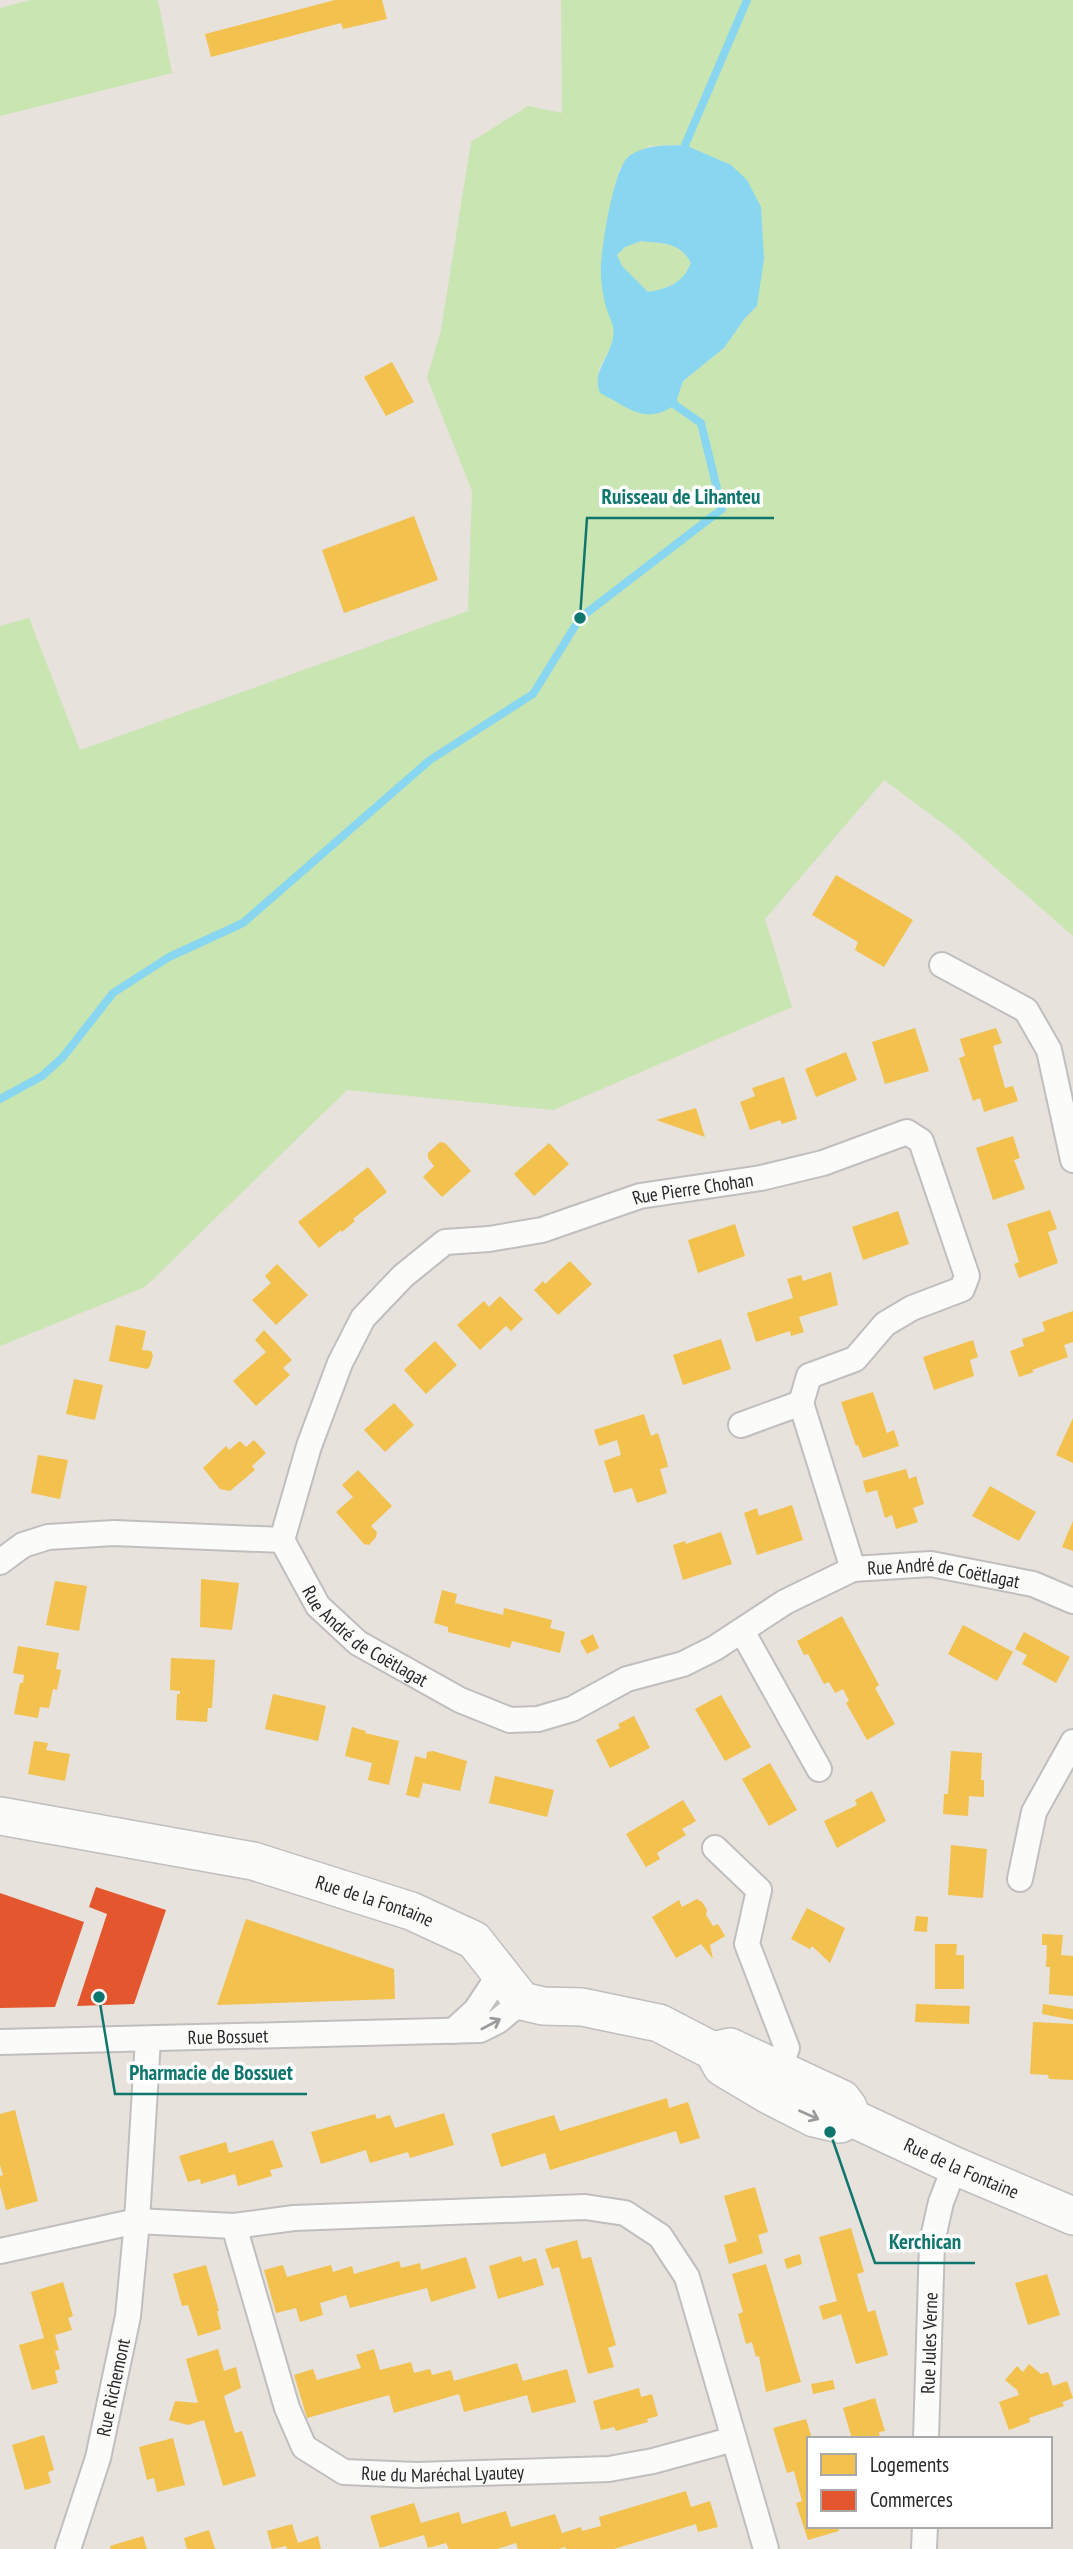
<svg xmlns="http://www.w3.org/2000/svg" width="1073" height="2549" font-family="'PT Sans Narrow',sans-serif">
<style>
.green{fill:#c8e5b2;fill-rule:evenodd}
.water{fill:#88d6f0;fill-rule:evenodd}
.homes{fill:#f2c14e}
.shops{fill:#e4572e}
.lines{fill:none;stroke-linecap:round;stroke-linejoin:round}
.stream{stroke:#88d6f0;stroke-width:8}
.street-casing{stroke:#c0bebe;stroke-width:28}
.secondary-casing{stroke:#c0bebe;stroke-width:40}
.street{stroke:#fbfbfa;stroke-width:24}
.secondary{stroke:#fbfbfa;stroke-width:37}
.oneway{stroke:#9c9c9c}
.labels{text-anchor:middle;dominant-baseline:central;stroke-width:7;stroke-linejoin:round;paint-order:stroke}
.street-label{font-size:19px;fill:#282828;stroke:#fff}
.leader{fill:none;stroke:#0f766e;stroke-width:2.5}
.callout-dot{fill:#0f766e;stroke:#fff;stroke-width:2.5}
.callout-label{font-size:21px;text-anchor:middle;font-weight:bold;fill:#0f766e;stroke:#fff;stroke-width:7;stroke-linejoin:round;paint-order:stroke}
</style>
<rect width="100%" height="100%" fill="#e7e2dc"/>
<!-- green -->
<g class="green">
<polygon points="31,0 158,0 172,73 0,116 0,8"/>
<path d="M 561,0 L 1073,0 L 1073,936 L 953,831 L 884,780 L 765,919 L 792,1007 L 553,1110 L 347,1090 L 145,1287 L 0,1346 L 0,626 L 29,618 L 80,750 L 468,611 L 472,491 L 427,378 L 441,330 L 471,142 L 528,106 L 562,113 ZM 684,145 L 731,165 L 757,306 L 745,318 L 724,348 L 683,381 L 675,405 L 598,371 L 612,344 L 614,328 L 606,304 L 601,265 L 614,189 L 620,168 L 649,146 Z"/>
<path d="M 641,241 C 664,244 679,241 691,263 C 682,284 669,288 648,292 L 621,266 L 617,255 L 625,247 Z"/>
</g>
<!-- water -->
<path class="water" d="M 685,145 L 731,165 L 747,180 L 761,207 L 764,259 L 757,306 L 745,318 L 724,348 L 683,381 L 675,405 C 644,426 629,407 600,393 C 590,369 617,352 613,327 C 612,321 608,314 606,307 C 603,295 600,278 601,265 C 602,244 614,169 628,157 C 645,144 665,146 685,145 ZM 641,241 C 663,244 679,241 691,263 C 682,284 669,288 648,292 L 622,266 L 617,255 L 625,247 Z"/>
<!-- homes -->
<g class="homes">
<polygon points="335,0 382,0 387,19 343,29 341,23 211,57 205,34"/>
<polygon points="392,362 414,402 386,416 364,377"/>
<polygon points="414,516 438,580 344,613 322,550"/>
<polygon points="836,875 913,920 884,967 855,950 858,942 812,915"/>
<polygon points="915,1028 929,1071 885,1084 872,1042"/>
<polygon points="996,1028 1002,1043 993,1046 1005,1088 1013,1086 1018,1101 984,1112 980,1098 973,1101 959,1058 965,1056 960,1039"/>
<polygon points="846,1052 857,1080 816,1097 805,1069"/>
<polygon points="784,1077 797,1119 782,1124 780,1120 750,1130 740,1102 755,1096 752,1088"/>
<polygon points="696,1108 705,1137 656,1120"/>
<polygon points="1013,1136 1020,1158 1014,1160 1025,1189 993,1200 976,1148"/>
<polygon points="440,1142 445,1143 471,1171 442,1197 423,1177 434,1166 428,1158 428,1153"/>
<polygon points="549,1143 569,1164 534,1196 514,1174"/>
<polygon points="368,1167 387,1192 353,1219 355,1221 342,1232 341,1230 319,1248 298,1222"/>
<polygon points="1050,1210 1057,1229 1048,1232 1058,1263 1019,1278 1014,1264 1019,1262 1007,1224"/>
<polygon points="898,1211 909,1244 863,1260 852,1227"/>
<polygon points="735,1224 745,1256 698,1273 688,1240"/>
<polygon points="570,1261 592,1284 558,1315 534,1290 543,1281 545,1284"/>
<polygon points="277,1264 308,1295 276,1325 252,1300 271,1283 265,1276"/>
<polygon points="831,1272 838,1305 799,1317 804,1332 791,1336 790,1331 756,1342 747,1313 793,1298 787,1279 801,1275 803,1281"/>
<polygon points="500,1296 523,1319 511,1331 506,1326 480,1350 457,1325 484,1301 489,1307"/>
<polygon points="1073,1311 1073,1342 1064,1345 1068,1357 1032,1370 1034,1372 1019,1377 1010,1351 1024,1346 1022,1339 1045,1331 1042,1322"/>
<polygon points="116,1325 146,1331 142,1350 151,1351 153,1355 150,1366 147,1369 109,1361"/>
<polygon points="264,1330 292,1360 283,1368 290,1375 256,1406 233,1381 266,1352 255,1340"/>
<polygon points="721,1339 731,1369 683,1385 673,1355"/>
<polygon points="973,1340 978,1357 970,1360 974,1376 934,1390 923,1357"/>
<polygon points="435,1341 457,1365 426,1394 404,1370"/>
<polygon points="74,1379 103,1385 95,1420 66,1414"/>
<polygon points="873,1392 887,1433 894,1430 899,1446 863,1458 858,1445 856,1446 841,1402"/>
<polygon points="394,1403 414,1425 385,1452 364,1430"/>
<polygon points="644,1414 651,1436 658,1433 667,1462 668,1467 660,1469 667,1493 637,1503 632,1488 614,1493 604,1461 621,1455 617,1440 599,1446 594,1430"/>
<polygon points="1073,1418 1073,1463 1056,1455"/>
<polygon points="254,1440 266,1453 252,1466 255,1470 230,1491 220,1489 203,1468 226,1446 229,1450 240,1441 246,1447"/>
<polygon points="38,1455 68,1460 60,1499 31,1493"/>
<polygon points="906,1469 909,1479 916,1476 924,1504 913,1508 918,1522 896,1529 892,1515 885,1518 877,1490 866,1493 863,1481"/>
<polygon points="358,1470 392,1506 371,1526 377,1532 376,1537 369,1545 364,1544 336,1512 353,1497 342,1485"/>
<polygon points="990,1486 1036,1512 1019,1541 972,1516"/>
<polygon points="792,1505 803,1540 757,1555 744,1513 757,1508 759,1516"/>
<polygon points="1073,1521 1073,1551 1062,1547"/>
<polygon points="721,1532 732,1564 683,1580 673,1545 685,1541 686,1544"/>
<polygon points="201,1579 239,1583 232,1630 200,1627"/>
<polygon points="55,1581 87,1586 79,1631 46,1625"/>
<polygon points="442,1590 457,1594 455,1603 503,1615 504,1608 552,1620 550,1628 565,1632 560,1653 512,1641 510,1648 448,1632 448,1627 434,1623"/>
<polygon points="842,1616 879,1685 875,1688 895,1724 867,1740 846,1703 849,1701 843,1689 835,1693 829,1682 824,1684 808,1654 804,1655 797,1641"/>
<polygon points="963,1625 1013,1652 997,1681 948,1654"/>
<polygon points="1024,1632 1070,1657 1056,1683 1022,1664 1027,1655 1015,1649"/>
<polygon points="593,1634 599,1648 587,1654 580,1641"/>
<polygon points="18,1646 59,1653 56,1669 61,1670 57,1690 53,1689 49,1708 40,1707 38,1718 14,1714 20,1683 23,1683 24,1675 13,1673"/>
<polygon points="171,1658 215,1660 212,1708 208,1708 207,1722 176,1720 177,1694 180,1694 180,1691 170,1690"/>
<polygon points="273,1694 326,1706 318,1741 265,1729"/>
<polygon points="721,1695 751,1747 725,1761 695,1709"/>
<polygon points="634,1716 650,1748 610,1768 596,1740 620,1728 618,1724"/>
<polygon points="352,1727 366,1731 365,1733 399,1741 389,1785 368,1780 372,1763 345,1756"/>
<polygon points="34,1741 48,1743 46,1750 70,1754 65,1781 28,1774"/>
<polygon points="433,1751 467,1761 460,1791 423,1783 419,1798 406,1795 415,1756 426,1759 427,1752"/>
<polygon points="951,1751 982,1753 981,1780 984,1780 984,1797 969,1796 968,1816 943,1814 944,1794 948,1794"/>
<polygon points="770,1763 797,1810 769,1826 742,1779"/>
<polygon points="495,1776 554,1790 547,1817 489,1803"/>
<polygon points="872,1791 886,1821 837,1848 824,1821 857,1805 855,1800"/>
<polygon points="683,1800 696,1821 682,1829 686,1835 657,1853 660,1859 646,1867 626,1834"/>
<polygon points="951,1845 987,1849 983,1898 948,1895"/>
<polygon points="697,1899 702,1902 707,1910 706,1915 713,1926 718,1924 725,1936 710,1945 713,1959 701,1944 676,1958 652,1917 679,1900 682,1907"/>
<polygon points="807,1908 845,1928 830,1963 812,1946 810,1949 791,1939"/>
<polygon points="916,1916 928,1917 927,1932 914,1931"/>
<polygon points="246,1919 394,1969 395,1999 217,2005"/>
<polygon points="1042,1934 1063,1935 1061,1955 1073,1956 1073,1996 1049,1994 1050,1967 1046,1967 1047,1945 1042,1945"/>
<polygon points="935,1944 957,1944 956,1955 964,1955 964,1989 935,1989"/>
<polygon points="916,2004 970,2006 969,2024 915,2022"/>
<polygon points="1043,2004 1073,2009 1073,2020 1042,2014"/>
<polygon points="1033,2022 1073,2024 1073,2080 1049,2079 1048,2075 1030,2074"/>
<polygon points="667,2098 669,2108 688,2102 700,2138 680,2144 676,2131 550,2170 545,2153 501,2167 491,2134 554,2115 560,2131"/>
<polygon points="15,2110 38,2201 6,2210 0,2187 0,2176 3,2175 0,2165 0,2114"/>
<polygon points="444,2113 454,2145 410,2158 408,2152 370,2163 366,2150 321,2164 311,2132 375,2114 377,2119 390,2115 395,2128"/>
<polygon points="273,2140 283,2167 270,2170 272,2176 238,2186 235,2174 201,2184 200,2179 188,2182 179,2156 226,2142 229,2153"/>
<polygon points="755,2187 768,2232 758,2235 763,2253 729,2264 724,2245 737,2241 724,2196"/>
<polygon points="851,2228 864,2272 857,2274 868,2312 875,2310 888,2355 856,2364 841,2314 823,2320 819,2306 837,2301 819,2237"/>
<polygon points="577,2240 582,2259 591,2257 616,2345 608,2348 614,2367 588,2374 559,2267 552,2269 545,2249"/>
<polygon points="800,2254 802,2264 787,2269 784,2259"/>
<polygon points="521,2256 523,2262 536,2258 544,2285 498,2299 489,2266"/>
<polygon points="466,2257 476,2288 431,2302 427,2288 350,2308 346,2295 320,2303 323,2315 300,2322 296,2308 276,2313 264,2270 283,2265 287,2277 331,2265 333,2272 352,2266 354,2274 399,2261 401,2268 420,2263 421,2270"/>
<polygon points="766,2264 801,2382 766,2392 759,2356 756,2357 752,2342 746,2344 738,2314 743,2312 732,2274"/>
<polygon points="206,2265 219,2311 217,2311 221,2329 198,2336 188,2305 182,2306 173,2274"/>
<polygon points="1047,2274 1060,2315 1028,2325 1015,2283"/>
<polygon points="63,2282 73,2316 68,2318 72,2330 55,2335 59,2350 55,2351 60,2369 55,2371 58,2383 32,2390 19,2345 44,2338 31,2292"/>
<polygon points="218,2349 224,2371 236,2367 241,2388 224,2396 235,2433 242,2431 256,2476 223,2486 204,2420 188,2425 169,2420 175,2401 198,2403 186,2359"/>
<polygon points="374,2349 380,2370 411,2362 414,2373 430,2369 432,2375 451,2370 454,2381 517,2363 523,2381 567,2369 576,2402 532,2413 527,2395 464,2412 459,2394 394,2413 389,2395 307,2418 294,2375 313,2369 317,2380 361,2368 356,2355"/>
<polygon points="1029,2364 1041,2374 1048,2372 1053,2386 1067,2381 1073,2398 1062,2402 1064,2406 1029,2418 1030,2422 1009,2430 999,2402 1019,2395 1017,2390 1005,2380 1017,2366 1023,2372"/>
<polygon points="833,2380 835,2389 813,2394 811,2384"/>
<polygon points="639,2388 641,2397 652,2394 658,2416 647,2419 648,2422 616,2431 614,2427 601,2430 593,2401"/>
<polygon points="875,2398 885,2431 879,2432 880,2439 852,2439 843,2408"/>
<polygon points="806,2419 812,2439 809,2439 809,2526 838,2526 839,2531 808,2540 796,2503 802,2501 794,2471 787,2473 773,2428"/>
<polygon points="44,2435 54,2470 48,2472 51,2483 25,2490 12,2445"/>
<polygon points="173,2438 185,2485 157,2492 154,2478 147,2480 139,2447"/>
<polygon points="686,2491 691,2507 710,2501 718,2527 698,2532 696,2524 614,2549 566,2549 566,2547 558,2549 518,2549 516,2543 497,2549 449,2549 446,2543 428,2548 424,2535 380,2548 370,2516 414,2503 421,2523 459,2512 462,2524 506,2511 511,2527 555,2514 562,2533 581,2527 582,2531 601,2526 599,2517"/>
<polygon points="292,2524 298,2543 318,2536 321,2549 287,2549 286,2546 272,2549 267,2531"/>
<polygon points="209,2530 215,2549 187,2549 184,2538"/>
<polygon points="143,2536 147,2549 111,2549 110,2546"/>
</g>
<!-- shops -->
<g class="shops">
<polygon points="96,1887 166,1910 134,2004 77,2006 107,1914 89,1907"/>
<polygon points="0,1893 84,1922 55,2007 0,2008"/>
</g>
<g class="lines">
<!-- stream -->
<g class="stream">
<polyline points="687,153 685,145 747,0"/>
<polyline points="0,1099 42,1076 63,1057 113,993 169,957 243,923 430,760 533,694 580,618 722,509 701,423 675,405 672,398"/>
</g>
<!-- street casing -->
<g class="street-casing">
<g id="street">
<polyline points="942,965 1026,1010 1049,1050 1073,1160"/>
<polyline points="801,1403 853,1569"/>
<path id="s1" d="M 282,1540 L 309,1446 L 340,1363 L 363,1318 L 403,1276 L 445,1242 L 489,1239 L 542,1230 L 640,1196 L 761,1178 L 823,1163 L 907,1132 L 921,1141 L 967,1276 L 962,1289 L 912,1308 L 885,1324 L 855,1359 L 809,1376 L 801,1403 L 741,1425"/>
<path id="s2" d="M 0,1562 L 23,1545 L 48,1537 L 114,1533 L 282,1540 L 318,1606 L 358,1643 L 460,1700 L 510,1720 L 538,1719 L 572,1709 L 627,1679 L 683,1664 L 715,1648 L 785,1602 L 853,1569 L 931,1564 L 1033,1584 L 1073,1601"/>
<polyline points="742,1631 819,1769"/>
<polyline points="715,1848 759,1890 747,1944 787,2048 774,2081"/>
<polyline points="1020,1879 1034,1812 1073,1742"/>
<polyline points="453,2031 476,2010 499,1975"/>
<path id="s3" d="M 0,2042 L 480,2030 L 498,2021 L 522,2001"/>
<path id="s4" d="M 234,2226 L 287,2408 L 304,2447 L 344,2472 L 416,2475 L 609,2469 L 653,2461 L 734,2439"/>
<polyline points="0,2251 137,2221 234,2226 294,2218 585,2207 625,2213 660,2236 687,2277 766,2549"/>
<path id="s5" d="M 926,2439 L 932,2242 L 941,2202 L 955,2166"/>
<path id="s6" d="M 68,2549 L 98,2458 L 128,2316 L 137,2221 L 148,2039"/>
<polyline points="924,2549 925,2526"/>
</g>
</g>
<!-- secondary casing -->
<g class="secondary-casing">
<g id="secondary">
<path id="s7" d="M 0,1816 L 253,1861 L 411,1911 L 474,1940 L 522,2001 L 543,2006 L 582,2007 L 659,2023 L 713,2051 L 722,2067 L 769,2095 L 814,2118 L 840,2124 L 852,2118"/>
<path id="s8" d="M 716,2050 L 730,2047 L 842,2099 L 848,2107 L 852,2118 L 955,2166 L 1073,2216"/>
</g>
</g>
<!-- street -->
<use href="#street" class="street"/>
<!-- secondary -->
<use href="#secondary" class="secondary"/>
</g>
<!-- one-way arrows -->
<defs><path id="oneway-shaft" d="M-6 0H5M1.5-3L5.5 0L1.5 3" fill="none" stroke-width="1.6" stroke-linecap="round" stroke-linejoin="round" transform="scale(1.75)"/></defs>
<g class="oneway">
<use href="#oneway-shaft" transform="translate(491 2024) rotate(-28)"/>
<use href="#oneway-shaft" transform="translate(809 2115) rotate(24)"/>
</g>
<g class="labels">
<!-- street labels -->
<g class="street-label">
<text stroke="none"><textPath href="#s1" startOffset="604">Rue Pierre Chohan</textPath></text>
<text stroke="none"><textPath href="#s2" startOffset="1060">Rue André de Coëtlagat</textPath></text>
<text stroke="none"><textPath href="#s2" startOffset="420">Rue André de Coëtlagat</textPath></text>
<text stroke="none"><textPath href="#s7" startOffset="385">Rue de la Fontaine</textPath></text>
<text stroke="none"><textPath href="#s3" startOffset="228">Rue Bossuet</textPath></text>
<text stroke="none"><textPath href="#s8" startOffset="280">Rue de la Fontaine</textPath></text>
<text stroke="none"><textPath href="#s5" startOffset="96">Rue Jules Verne</textPath></text>
<text stroke="none"><textPath href="#s6" startOffset="168">Rue Richemont</textPath></text>
<text stroke="none"><textPath href="#s4" startOffset="378">Rue du Maréchal Lyautey</textPath></text>
</g>
</g>
<!-- callouts -->
<path class="leader" d="M580 618L587 518H774M99 1997L115 2094H307M830 2132L875 2263H975"/>
<g class="callout-dot">
<circle cx="580" cy="618" r="7"/>
<circle cx="99" cy="1997" r="7"/>
<circle cx="830" cy="2132" r="7"/>
</g>
<g class="callout-label">
<text x="681" y="504">Ruisseau de Lihanteu</text>
<text x="211" y="2080">Pharmacie de Bossuet</text>
<text x="925" y="2249">Kerchican</text>
</g>
<!-- legend -->
<rect x="807" y="2437" width="245" height="91" fill="#ffffff" stroke="#a9a9a9" stroke-width="2"/>
<rect x="821" y="2454" width="35" height="21" fill="#f2c14e" stroke="#a9a9a9" stroke-width="2"/>
<text x="870" y="2472" font-size="21" fill="#282828">Logements</text>
<rect x="821" y="2490" width="35" height="21" fill="#e4572e" stroke="#a9a9a9" stroke-width="2"/>
<text x="870" y="2507" font-size="21" fill="#282828">Commerces</text>
</svg>
